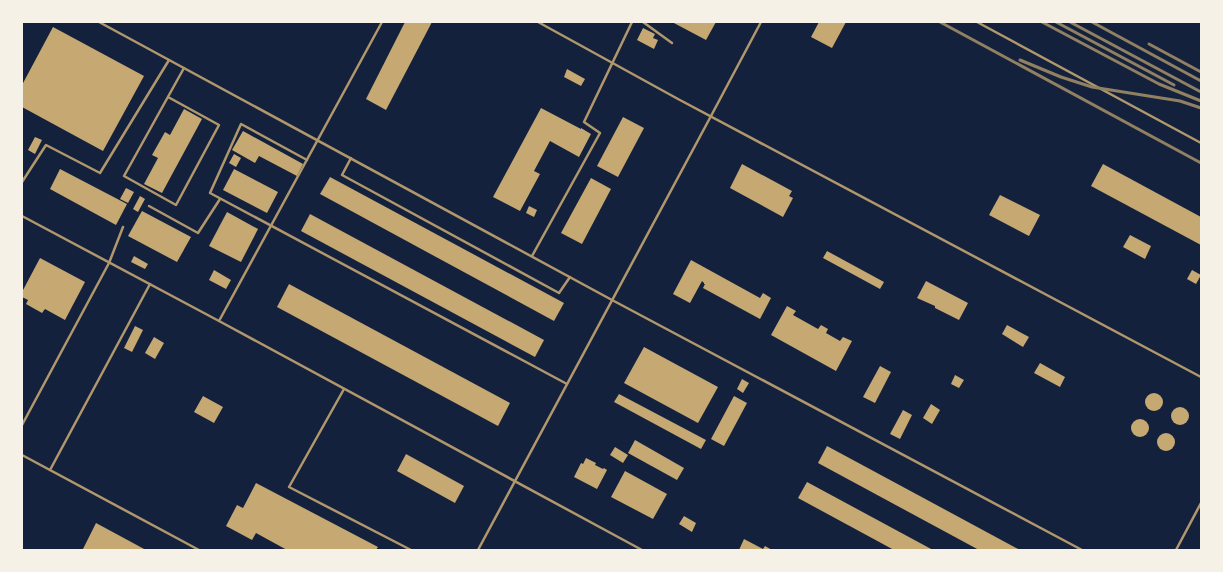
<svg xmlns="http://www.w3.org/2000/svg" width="1223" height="572" font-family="'PT Sans Narrow',sans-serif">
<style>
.building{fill:#c6a872}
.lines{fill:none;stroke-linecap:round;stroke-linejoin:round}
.service{stroke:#b1986c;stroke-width:2.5}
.rail{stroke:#918062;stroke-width:3}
</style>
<rect width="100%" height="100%" fill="#14213d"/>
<!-- building -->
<g class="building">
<polygon points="405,22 432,22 386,110 366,99"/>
<polygon points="672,22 716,22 706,40"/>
<polygon points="819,22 846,22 832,48 811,37"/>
<polygon points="53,27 144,76 103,151 22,107 22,85"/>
<polygon points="643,28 655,34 653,38 658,40 654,49 637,40"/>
<polygon points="567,69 585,79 581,86 564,77"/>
<polygon points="541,108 581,129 581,128 591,134 579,157 550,141 534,171 540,174 520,211 493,197"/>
<polygon points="184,109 202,119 162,193 144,184 158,158 152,155 165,132 170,135"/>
<polygon points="623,117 644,128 618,177 597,166"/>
<polygon points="243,131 303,164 297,176 259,156 255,163 232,150"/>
<polygon points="35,137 42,140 35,154 28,150"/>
<polygon points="234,154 241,158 236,167 229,163"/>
<polygon points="742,164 792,191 789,196 793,198 783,217 730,188"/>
<polygon points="1103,164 1201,217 1201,245 1091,186"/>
<polygon points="60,169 127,204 116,225 50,189"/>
<polygon points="234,169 278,192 267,213 223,190"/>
<polygon points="330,177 564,303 554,321 320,194"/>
<polygon points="591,178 611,189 582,244 561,233"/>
<polygon points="126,188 134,192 128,203 120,199"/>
<polygon points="1000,195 1040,215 1029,236 989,215"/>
<polygon points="140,196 145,199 138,212 133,209"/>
<polygon points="529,206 537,210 534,217 526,213"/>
<polygon points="142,211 191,237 177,262 128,236"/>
<polygon points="227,212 258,229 241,262 209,246"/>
<polygon points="310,214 544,340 535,357 301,231"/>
<polygon points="1130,235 1151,246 1145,259 1123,247"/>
<polygon points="827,251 884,282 880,289 823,258"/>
<polygon points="134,256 148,264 145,269 131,262"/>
<polygon points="40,258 85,282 65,320 45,309 42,313 26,304 28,300 22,297 22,292"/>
<polygon points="691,260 760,298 763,293 771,298 760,319 703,288 705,284 704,284 704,283 702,281 690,303 673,294"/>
<polygon points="214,270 231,280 226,289 209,280"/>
<polygon points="1192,270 1201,275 1196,284 1187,279"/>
<polygon points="926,281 968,303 959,320 935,308 935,306 917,298"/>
<polygon points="289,284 510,403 498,426 277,307"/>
<polygon points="787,306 796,311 793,315 818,329 821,325 828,329 826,333 840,341 843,337 852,341 836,371 771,335"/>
<polygon points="1007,325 1029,337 1023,347 1002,334"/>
<polygon points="135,326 143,330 132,352 124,348"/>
<polygon points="154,337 164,343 155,359 145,353"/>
<polygon points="644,347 718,387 698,423 624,383"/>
<polygon points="1040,363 1065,377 1060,387 1034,373"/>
<polygon points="880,366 891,372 875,403 863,397"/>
<polygon points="955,375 964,380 959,388 951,384"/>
<polygon points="742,379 749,383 743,393 737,389"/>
<circle cx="1154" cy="402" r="9"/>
<polygon points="619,394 706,440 701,449 614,402"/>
<polygon points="203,396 223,407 214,423 194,412"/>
<polygon points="734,396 747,403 724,446 711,439"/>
<polygon points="931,404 940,410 932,424 923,418"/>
<circle cx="1180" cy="416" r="9"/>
<polygon points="903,410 912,415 900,439 890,434"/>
<circle cx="1140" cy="428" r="9"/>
<circle cx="1166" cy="442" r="9"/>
<polygon points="635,440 684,468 677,480 628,453"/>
<polygon points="827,446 1020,550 979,550 818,463"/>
<polygon points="615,447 628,455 623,463 610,455"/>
<polygon points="406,454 464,486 455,503 397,471"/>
<polygon points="586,458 596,463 595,465 603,469 604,468 607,470 597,489 574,477 581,463 583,464"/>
<polygon points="625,471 667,494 653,519 611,497"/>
<polygon points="807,482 933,550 894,550 798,498"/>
<polygon points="256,483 378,547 376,550 287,550 256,533 252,540 226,526 237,505 243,508"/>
<polygon points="684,516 696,523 692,532 679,524"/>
<polygon points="96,523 146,550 85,550 83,549"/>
<polygon points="744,539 763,549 765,546 772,550 739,550"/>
</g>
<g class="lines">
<!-- service -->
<g class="service">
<polyline points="99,22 612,300 1082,550"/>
<polyline points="538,22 678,99 1201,377"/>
<polyline points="643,22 672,43"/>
<polyline points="977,22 1201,143"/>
<polyline points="168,97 219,125 176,205 124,176 184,68"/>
<polyline points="351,158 342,175 559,293 570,277"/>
<polyline points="307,160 241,124 210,193 567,384"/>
<polyline points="22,182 46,145 100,173 169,60"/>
<polyline points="149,206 198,233 220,199"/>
<polyline points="22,216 219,321 642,550"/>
<polyline points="532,256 600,133 584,122 632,22"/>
<polyline points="219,321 382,22"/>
<polyline points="344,389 289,487 411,550"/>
<polyline points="22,425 109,263 123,227"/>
<polyline points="22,455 199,550"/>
<polyline points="50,470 150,284"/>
<polyline points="478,550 711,116 761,22"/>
<polyline points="1176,550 1201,503"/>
</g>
<!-- rail -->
<g class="rail">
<polyline points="940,22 1201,163"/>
<polyline points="1042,22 1159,84 1201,101"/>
<polyline points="1056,22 1174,85"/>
<polyline points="1070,22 1201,92"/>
<polyline points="1092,22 1201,81"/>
<polyline points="1149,44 1201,72"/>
<polyline points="1020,60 1061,77 1092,87 1180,101 1201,108"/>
</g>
</g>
<!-- border -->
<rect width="1223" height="572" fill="none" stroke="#f6f1e7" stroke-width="46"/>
</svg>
